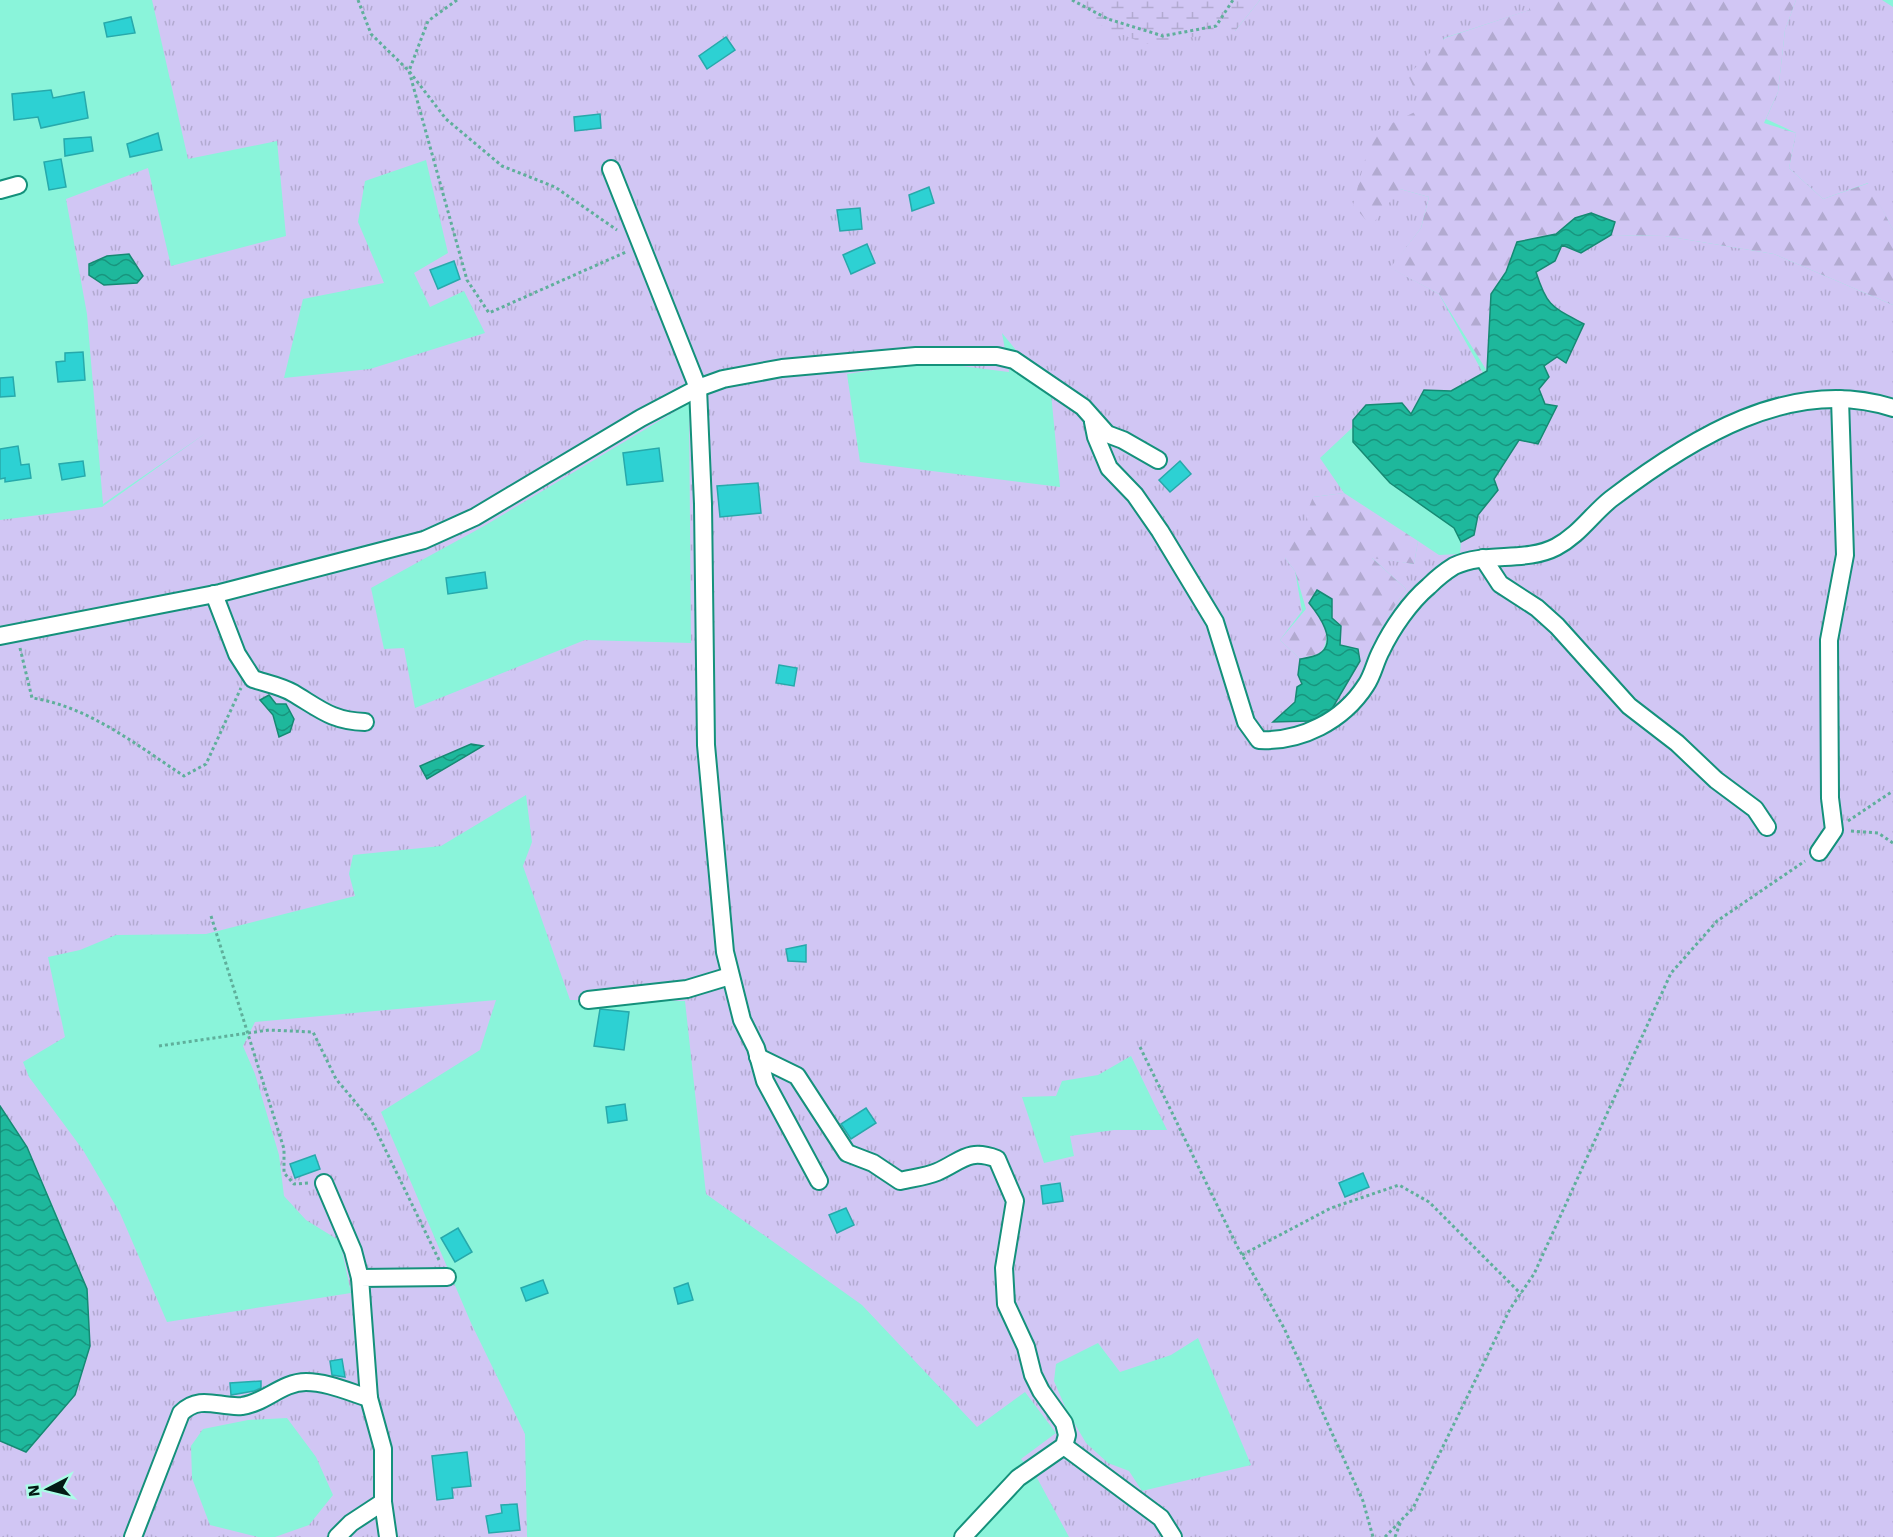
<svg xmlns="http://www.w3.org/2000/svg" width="1893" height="1537" font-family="'Work Sans',sans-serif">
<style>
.grass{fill:url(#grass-tufts);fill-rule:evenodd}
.forest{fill:url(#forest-firs)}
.wetland{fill:url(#wetland-marsh)}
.water{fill:url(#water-waves);stroke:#168973;stroke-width:1.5}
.building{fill:#2dd1d3;stroke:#27a9ab;stroke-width:1.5}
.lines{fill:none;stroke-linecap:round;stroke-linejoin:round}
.minor-casing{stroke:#14917b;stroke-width:20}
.path{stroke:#5faf9b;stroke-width:3;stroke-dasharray:3 3;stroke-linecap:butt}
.minor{stroke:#fff;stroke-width:16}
</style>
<defs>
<pattern id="grass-tufts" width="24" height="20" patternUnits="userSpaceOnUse" patternTransform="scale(1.5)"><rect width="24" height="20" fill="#d1c6f4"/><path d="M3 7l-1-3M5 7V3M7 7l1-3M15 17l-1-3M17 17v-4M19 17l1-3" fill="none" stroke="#b2aad0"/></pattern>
<pattern id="forest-firs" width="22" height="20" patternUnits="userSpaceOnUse" patternTransform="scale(1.5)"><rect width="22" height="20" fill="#d1c6f4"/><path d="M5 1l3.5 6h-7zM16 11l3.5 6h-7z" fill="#b2aad0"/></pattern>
<pattern id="wetland-marsh" width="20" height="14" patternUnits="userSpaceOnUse" patternTransform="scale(1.5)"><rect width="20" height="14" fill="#d1c6f4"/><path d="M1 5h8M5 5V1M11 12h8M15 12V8" fill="none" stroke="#b2aad0"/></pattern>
<pattern id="water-waves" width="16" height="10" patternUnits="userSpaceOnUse" patternTransform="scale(1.5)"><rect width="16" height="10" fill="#1eb89c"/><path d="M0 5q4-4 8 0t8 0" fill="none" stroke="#18957e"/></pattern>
</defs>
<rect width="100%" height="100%" fill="#8af4da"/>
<!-- grass -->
<g class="grass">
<path d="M 152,0 L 1064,0 L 1235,31 L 1260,0 L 1530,0 L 1530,10 L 1444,38 L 1400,189 L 1429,197 L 1421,228 L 1391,268 L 1439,294 L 1483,373 L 1450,391 L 1425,390 L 1411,415 L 1353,420 L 1353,427 L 1320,458 L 1344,493 L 1313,497 L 1311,530 L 1285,558 L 1295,571 L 1302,611 L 1280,640 L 1300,659 L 1298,675 L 1302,684 L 1297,687 L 1295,702 L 1274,722 L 1309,721 L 1329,714 L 1360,661 L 1382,641 L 1390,613 L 1406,589 L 1371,557 L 1414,564 L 1418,541 L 1439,555 L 1460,554 L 1461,542 L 1474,535 L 1478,515 L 1498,490 L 1494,479 L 1519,440 L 1539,443 L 1557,406 L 1545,404 L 1539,389 L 1544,366 L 1557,357 L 1566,363 L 1584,324 C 1551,306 1548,309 1536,272 L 1555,261 L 1562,245 L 1581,253 L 1611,235 L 1665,236 L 1774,254 L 1893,305 L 1893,1537 L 1069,1537 L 1036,1476 L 1021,1459 L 1056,1433 L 1025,1392 L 977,1427 L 862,1305 L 706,1194 L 685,1001 L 570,1000 L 523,866 L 532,842 L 526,795 L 441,846 L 353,855 L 349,874 L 355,896 L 206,934 L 116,935 L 80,950 L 48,957 L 65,1037 L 23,1062 L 29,1077 L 83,1150 L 120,1213 L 167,1322 L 351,1293 L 340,1241 L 306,1220 L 284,1196 L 279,1155 L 255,1074 L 243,1046 L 255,1022 L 496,1000 L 480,1050 L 381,1112 L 471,1323 L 525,1434 L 527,1537 L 275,1537 L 309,1525 L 333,1495 L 316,1457 L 287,1418 L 248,1420 L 203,1429 L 191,1446 L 192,1478 L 210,1525 L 258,1537 L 0,1537 L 0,1441 L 27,1452 L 75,1395 L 61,1225 L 27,1147 L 0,1106 L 0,520 L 102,507 L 206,433 L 103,504 L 87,314 L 66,199 L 148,168 L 171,266 L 286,236 L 277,141 L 188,159 ZM 426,160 L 448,253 L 414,273 L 430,307 L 464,291 L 485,333 L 370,369 L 284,378 L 303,299 L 384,283 L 358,222 L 365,181 ZM 1002,333 L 1051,393 L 1060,487 L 860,462 L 847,374 L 929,362 L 1009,372 ZM 689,403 L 691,643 L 585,640 L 415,708 L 404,648 L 384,649 L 371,588 L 484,526 ZM 1131,1056 L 1167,1130 L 1114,1130 L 1070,1136 L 1074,1156 L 1044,1163 L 1022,1097 L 1056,1096 L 1062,1081 L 1098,1075 ZM 1198,1338 L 1251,1465 L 1142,1491 L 1129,1471 L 1108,1463 L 1086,1443 L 1066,1409 L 1054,1381 L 1056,1364 L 1098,1343 L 1120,1372 L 1171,1355 Z"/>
<polygon points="1796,0 1882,0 1893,7 1893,230 1868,183 1823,199 1789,168 1796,133 1766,119 1778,92 1785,30"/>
</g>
<!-- forest -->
<g class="forest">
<polygon points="1530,0 1796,0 1785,30 1778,92 1764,123 1796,133 1789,168 1823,199 1869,183 1893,230 1893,305 1774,254 1665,236 1611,235 1615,222 1575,218 1556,234 1517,242 1506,272 1491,294 1487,371 1439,294 1390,268 1421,228 1429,197 1400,189 1371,226 1353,205 1372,133 1423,108 1408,75 1445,38 1529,10"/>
<path d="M 1344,493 L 1418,541 L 1414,564 L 1372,558 L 1406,589 L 1390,613 L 1382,641 L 1360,661 L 1357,649 L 1340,645 L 1341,626 L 1332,618 L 1332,599 L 1309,603 C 1322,619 1334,635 1320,654 L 1300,659 L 1280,640 L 1306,609 L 1295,571 L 1285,558 L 1291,531 L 1311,530 L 1306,515 L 1313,497 Z"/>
</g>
<!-- wetland -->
<polygon class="wetland" points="1058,0 1260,0 1235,31 1145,44 1098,24"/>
<!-- water -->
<g class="water">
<path d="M 1591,213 L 1615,222 L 1611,235 L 1581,253 L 1562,245 L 1555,261 L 1536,272 C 1547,307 1552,307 1584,324 L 1566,363 L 1557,357 L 1544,366 L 1549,377 L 1539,389 L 1545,404 L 1557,406 L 1538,444 L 1519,440 L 1494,479 L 1498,490 L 1478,515 L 1474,535 L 1461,542 L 1454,528 L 1390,483 L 1353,442 L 1353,420 L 1366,405 L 1402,403 L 1411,414 L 1424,390 L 1451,391 L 1487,371 L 1491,294 L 1506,272 L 1517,242 L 1556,234 L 1575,218 Z"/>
<polygon points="129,254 143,276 137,283 104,285 89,275 89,264 107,256"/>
<path d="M 1317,590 L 1332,599 L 1332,618 L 1341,626 L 1340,645 L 1358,649 L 1360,661 L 1329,714 L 1309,721 L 1273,722 L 1295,702 L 1297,687 L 1302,684 L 1298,675 L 1300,659 C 1306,658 1314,657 1319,654 C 1339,642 1318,614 1309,603 Z"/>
<polygon points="269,695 276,704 286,704 294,719 290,732 279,737 273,715 260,700"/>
<polygon points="471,744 483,746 427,779 420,766"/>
<polygon points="0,1106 27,1147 87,1289 90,1346 75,1395 26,1452 0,1441"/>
</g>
<!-- building -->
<g class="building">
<polygon points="131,17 135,33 107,37 104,23"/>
<polygon points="726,37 735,50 707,69 699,56"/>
<polygon points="51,90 53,98 84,92 88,118 41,128 38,117 14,120 12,94"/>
<polygon points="600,114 601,128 575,131 574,117"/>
<polygon points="158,133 162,150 130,157 127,144"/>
<polygon points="91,137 93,151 65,156 64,139"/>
<polygon points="61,159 66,187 49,190 44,162"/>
<polygon points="929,187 934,203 912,211 909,195"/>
<polygon points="860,208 862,229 840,231 837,210"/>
<polygon points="867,244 875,263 851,274 843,255"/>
<polygon points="454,261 460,279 438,289 430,270"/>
<polygon points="83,352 85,380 58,382 56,362 65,361 65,353"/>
<polygon points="13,377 15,396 0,397 0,378"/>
<polygon points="18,446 21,465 29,464 31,478 5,482 5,478 0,479 0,449"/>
<polygon points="659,448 663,481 627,485 623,453"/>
<polygon points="83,461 85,476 62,480 59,464"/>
<polygon points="1180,461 1191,474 1170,492 1159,480"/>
<polygon points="758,483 761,513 720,517 717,486"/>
<polygon points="485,572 487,588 448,594 446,578"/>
<polygon points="779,665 797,668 794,686 776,683"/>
<polygon points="806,945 806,962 788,961 786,949"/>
<polygon points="600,1009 629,1012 624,1050 594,1046"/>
<polygon points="625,1104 627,1120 608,1123 606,1107"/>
<polygon points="866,1108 876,1123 851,1139 841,1124"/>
<polygon points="315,1155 320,1169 295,1178 290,1164"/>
<polygon points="1363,1173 1369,1187 1345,1197 1339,1183"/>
<polygon points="1060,1183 1063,1201 1043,1204 1041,1186"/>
<polygon points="846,1208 854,1225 837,1233 829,1215"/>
<polygon points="458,1228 472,1252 455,1262 441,1238"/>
<polygon points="543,1280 548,1293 526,1301 521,1288"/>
<polygon points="688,1283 693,1300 678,1304 674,1288"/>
<polygon points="342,1359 345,1377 332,1375 330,1361"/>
<polygon points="261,1381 261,1388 254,1391 231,1395 230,1383"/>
<polygon points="467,1452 471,1486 452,1488 453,1498 437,1500 432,1456"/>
<polygon points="517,1504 520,1530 489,1533 486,1516 502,1513 501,1505"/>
</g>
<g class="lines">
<!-- minor casing -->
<g class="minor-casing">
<g id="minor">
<polyline points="611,169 698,388 703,504 706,745 725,952 742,1020 756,1048 765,1081 819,1181"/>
<polyline points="0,190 18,185"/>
<path d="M 1093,422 L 1096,437 L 1109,468 L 1135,495 L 1160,531 L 1215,622 L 1246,722 L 1259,740 C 1301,742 1343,721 1366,685 C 1373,675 1375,662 1381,651 C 1392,628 1410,602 1429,586 C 1436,579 1446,571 1454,566 C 1486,551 1525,563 1556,547 C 1579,535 1592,514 1611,499 C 1690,439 1791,375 1893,408"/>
<polyline points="1483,558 1500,584 1537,608 1557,626 1629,706 1677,743 1716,780 1755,809 1767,827"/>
<path d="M 214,594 L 237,654 L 253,679 C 265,683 281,686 293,693 C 320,709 332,721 365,722"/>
<polyline points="0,636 220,593 424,540 475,517 641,418 698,388 723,379 782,368 916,356 997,356 1014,360 1083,407 1107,434 1123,440 1158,460"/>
<polyline points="1819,852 1834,830 1830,798 1829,640 1845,555 1840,399"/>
<polyline points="588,1000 687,989 730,976"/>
<path d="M 758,1057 L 797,1076 L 847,1153 L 873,1163 L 900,1181 C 912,1178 925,1177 937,1172 C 962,1161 968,1148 997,1159 L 1015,1201 L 1004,1268 L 1006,1304 L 1026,1347 L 1033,1375 L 1041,1391 L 1064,1423 L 1067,1435 L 1064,1446 L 1018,1478 L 963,1537"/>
<polyline points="324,1183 353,1251 360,1278"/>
<polyline points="1064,1446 1161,1518 1173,1537"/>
<path d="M 133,1537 L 181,1413 C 200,1394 219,1408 242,1406 C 265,1403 282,1382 306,1382 C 327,1382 349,1392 369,1398"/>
<polyline points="337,1537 351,1523 383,1502"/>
<polyline points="388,1537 383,1502 383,1449 369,1398 360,1278 447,1277"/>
</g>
</g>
<!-- path -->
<g class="path">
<polyline points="358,0 371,34 409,71 467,280 489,313 626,252"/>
<polyline points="457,0 428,21 409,71 446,119 502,166 555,187 617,230"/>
<polyline points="1072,0 1108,19 1163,36 1216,26 1233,0"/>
<path d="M 20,648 L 32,698 C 88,706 138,746 184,776 L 206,764 L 241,688"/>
<polyline points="1848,821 1893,791"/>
<polyline points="1851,831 1878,833 1893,843"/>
<polyline points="211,916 284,1149 284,1173 294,1184 309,1183"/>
<polyline points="159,1046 269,1030 313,1032 336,1079 372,1122 440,1262"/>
<polyline points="1140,1047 1237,1246 1284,1328 1363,1501 1373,1537"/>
<polyline points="1242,1255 1331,1208 1399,1185 1429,1202 1521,1294"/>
<polyline points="1385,1537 1413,1508 1510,1309 1534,1274 1671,973 1717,921 1805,861"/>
<polyline points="1395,1537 1401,1521"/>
</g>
<!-- minor -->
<use href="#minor" class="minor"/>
</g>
<!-- north arrow -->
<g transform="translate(48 1489) rotate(263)" stroke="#abfde7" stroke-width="4.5" paint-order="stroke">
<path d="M0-4.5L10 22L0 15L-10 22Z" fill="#031a14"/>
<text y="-9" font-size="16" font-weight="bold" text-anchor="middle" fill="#031a14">N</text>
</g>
</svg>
